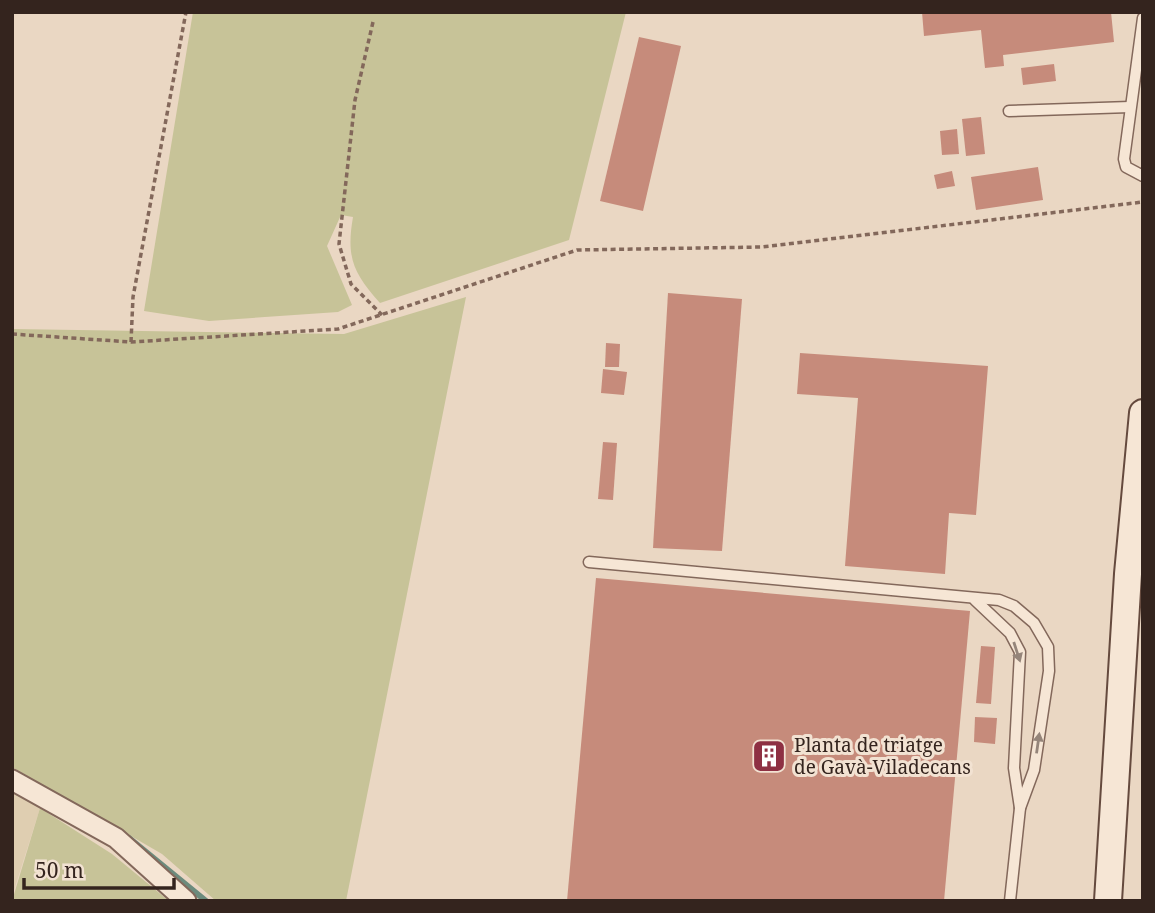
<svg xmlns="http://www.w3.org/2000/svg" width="1155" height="913" font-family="'Noto Serif',serif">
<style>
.farmland{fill:#dfceb1}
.green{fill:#c7c398}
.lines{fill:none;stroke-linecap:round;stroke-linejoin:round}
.stream{stroke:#6c8b7d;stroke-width:6}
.building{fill:#c68b7b}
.service-casing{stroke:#83685b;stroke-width:13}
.minor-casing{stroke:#83685b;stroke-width:23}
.secondary-casing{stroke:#654a3e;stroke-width:30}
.path{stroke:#83685b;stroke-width:3.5;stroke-dasharray:5 3.5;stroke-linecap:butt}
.service{stroke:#f6e6d5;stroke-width:10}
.minor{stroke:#f6e6d5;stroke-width:19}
.secondary{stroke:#f6e6d5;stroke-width:26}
.oneway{fill:#95857a}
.labels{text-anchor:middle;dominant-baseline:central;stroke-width:6;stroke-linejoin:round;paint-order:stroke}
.poi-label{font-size:19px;fill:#34241e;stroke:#f2e2d2;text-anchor:start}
</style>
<rect width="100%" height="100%" fill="#ead7c3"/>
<!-- farmland -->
<polygon class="farmland" points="12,792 40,808 12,897"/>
<!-- green -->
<g class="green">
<path d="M 193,12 L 626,12 L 569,240 L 380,303 C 353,273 346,257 353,217 L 341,215 L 327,246 L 352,305 L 338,312 L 209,321 L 144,311 Z"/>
<polygon points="466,297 346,901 216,901 162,854 12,767 12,329 344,334"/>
<polygon points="40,808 112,854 169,901 12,901"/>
</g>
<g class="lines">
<!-- stream -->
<polyline class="stream" points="129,838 206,901"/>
</g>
<!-- building -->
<g class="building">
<polygon points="922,12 1111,12 1114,42 1003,55 1004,66 985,68 981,30 924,36"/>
<polygon points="639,37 681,46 643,211 600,201"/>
<polygon points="1054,64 1056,81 1023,85 1021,68"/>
<polygon points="981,117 985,154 966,156 962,119"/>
<polygon points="957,129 959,154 942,155 940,131"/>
<polygon points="1038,167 1043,200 976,210 971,177"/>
<polygon points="952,171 955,186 937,189 934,175"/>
<polygon points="668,293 742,299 722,551 653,548"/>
<polygon points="606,343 620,344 619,367 605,367"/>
<polygon points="800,353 988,366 976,515 949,513 945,574 845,566 858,398 797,394"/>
<polygon points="603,369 627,372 624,395 601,393"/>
<polygon points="603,442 617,443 613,500 598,499"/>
<polygon points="596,578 970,611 944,901 567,901"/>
<polygon points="981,646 995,647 991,704 976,703"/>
<polygon points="975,717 997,718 995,744 974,742"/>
</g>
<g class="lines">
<!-- service casing -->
<g class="service-casing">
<g id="service">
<polyline points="1143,18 1124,159 1126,167 1143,176"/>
<polyline points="1009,111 1130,107"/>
<polyline points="589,562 999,600 1014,606 1034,623 1048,647 1049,671 1034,770 1020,808 1010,901"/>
<polyline points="975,600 1010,633 1020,652 1014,768 1020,808"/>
</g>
</g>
<!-- minor casing -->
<g class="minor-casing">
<polyline id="minor" points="12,780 116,838 186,901"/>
</g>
<!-- secondary casing -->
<g class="secondary-casing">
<polyline id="secondary" points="1108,901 1128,574 1143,413"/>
</g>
<!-- path -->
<g class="path">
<polyline points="373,22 355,100 339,244 351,284 382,315"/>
<polyline points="12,334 131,342 338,329 577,250 762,247 1143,202"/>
<polyline points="131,342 133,297 186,12"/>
</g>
<!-- service -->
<use href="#service" class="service"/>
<!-- minor -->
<use href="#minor" class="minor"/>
<!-- secondary -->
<use href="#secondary" class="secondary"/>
</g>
<!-- one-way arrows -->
<defs><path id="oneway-solid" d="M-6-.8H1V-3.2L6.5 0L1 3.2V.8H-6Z" transform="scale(1.75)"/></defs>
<g class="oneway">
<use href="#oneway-solid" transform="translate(1017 652) rotate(72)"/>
<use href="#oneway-solid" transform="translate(1038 743) rotate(-82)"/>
</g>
<!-- icons -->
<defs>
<g id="building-square" transform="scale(1.75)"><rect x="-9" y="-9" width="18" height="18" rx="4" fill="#8e3043" stroke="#f2e2d2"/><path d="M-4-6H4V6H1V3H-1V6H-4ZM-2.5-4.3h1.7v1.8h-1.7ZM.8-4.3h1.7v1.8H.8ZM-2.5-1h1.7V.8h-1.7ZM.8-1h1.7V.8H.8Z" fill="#fff"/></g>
</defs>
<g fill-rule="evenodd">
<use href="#building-square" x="769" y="756"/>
</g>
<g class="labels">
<!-- poi labels -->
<g class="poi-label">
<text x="794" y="745">Planta de triatge<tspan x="794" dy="22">de Gavà-Viladecans</tspan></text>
</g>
</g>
<!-- border -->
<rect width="1155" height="913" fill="none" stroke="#34241e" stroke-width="28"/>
<!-- scale -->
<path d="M24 878v10h150v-10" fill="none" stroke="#34241e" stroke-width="3.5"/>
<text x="35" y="878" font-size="21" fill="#34241e" stroke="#f2e2d2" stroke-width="5" paint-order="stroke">50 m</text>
</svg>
